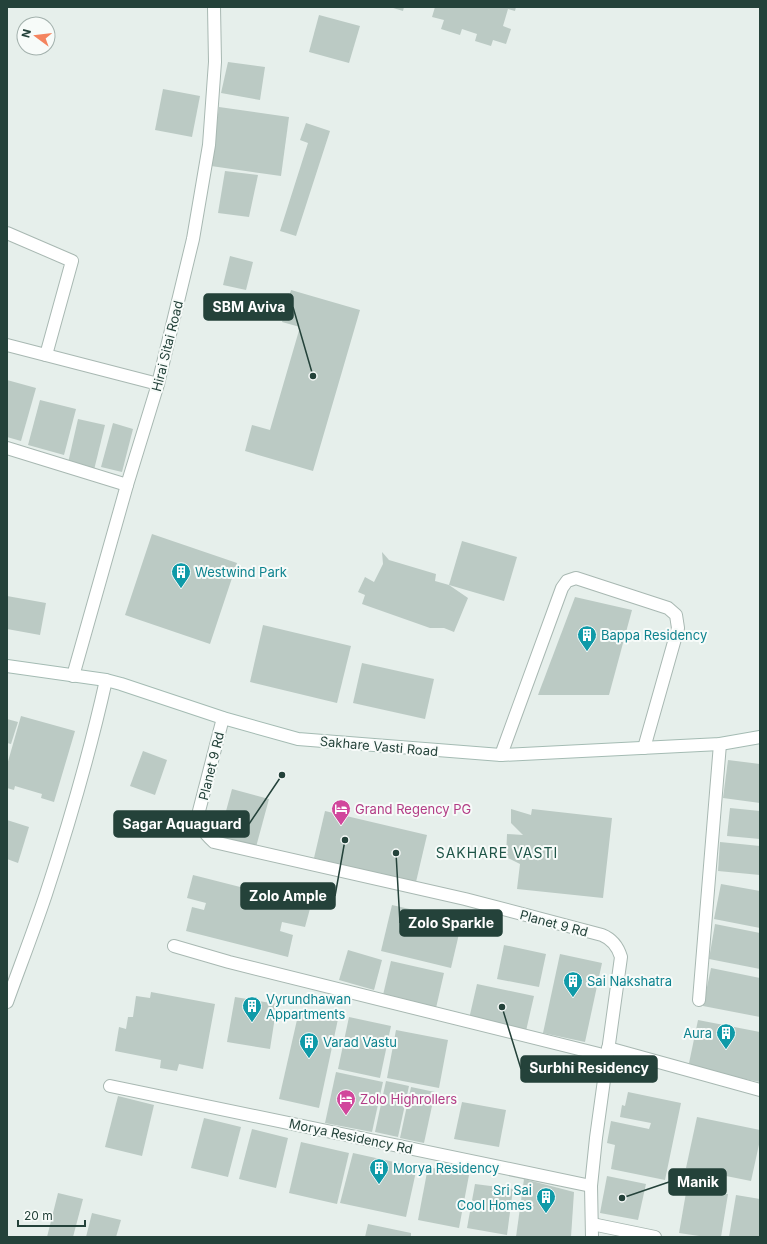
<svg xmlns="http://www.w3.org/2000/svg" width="767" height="1244" font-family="Inter,sans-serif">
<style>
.building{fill:#bbcac4}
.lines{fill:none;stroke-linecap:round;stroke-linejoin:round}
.street-casing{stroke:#a8b8b2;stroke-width:14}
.secondary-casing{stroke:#a4bbb3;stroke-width:14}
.street{stroke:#fff;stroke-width:12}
.secondary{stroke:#fff;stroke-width:12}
.labels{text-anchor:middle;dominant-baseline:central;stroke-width:4;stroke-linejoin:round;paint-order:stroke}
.street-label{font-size:13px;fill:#24423a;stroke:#f7fbf9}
.culture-label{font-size:13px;fill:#0d838f;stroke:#f7fbf9;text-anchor:start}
.hotel-label{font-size:13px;fill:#b23c85;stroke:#f7fbf9;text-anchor:start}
.neighbourhood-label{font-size:14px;letter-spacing:1px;fill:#1f5548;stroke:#f7fbf9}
.leader{fill:none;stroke:#24423a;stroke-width:1.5}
.callout-dot{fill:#24423a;stroke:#f7fbf9;stroke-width:1.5}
.callout{fill:#24423a;stroke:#24423a;stroke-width:1.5}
.callout-label{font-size:14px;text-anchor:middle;font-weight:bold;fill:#fff}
</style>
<rect width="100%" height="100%" fill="#e6efeb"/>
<!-- building -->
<g class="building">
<polygon points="390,7 404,7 403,11"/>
<polygon points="435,7 516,7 515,11 508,9 503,26 511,29 506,44 493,40 491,46 475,41 477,34 462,29 460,35 441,29 444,20 432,17"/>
<polygon points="319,15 360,26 349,63 309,52"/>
<polygon points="228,62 265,67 260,100 221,93"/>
<polygon points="163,89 200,96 192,137 155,130"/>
<polygon points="219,107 289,117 281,176 211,166"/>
<polygon points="306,123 330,131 296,236 280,231 308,143 300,140"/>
<polygon points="225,171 258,175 249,217 218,213"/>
<polygon points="230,256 253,262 246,290 223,285"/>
<polygon points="291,290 360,310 313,471 245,451 252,425 270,430 300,327 282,322"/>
<polygon points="7,380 36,388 21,441 7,437"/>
<polygon points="40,400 76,409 64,455 28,445"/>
<polygon points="78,419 105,425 94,470 68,463"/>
<polygon points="113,423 133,429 122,472 101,467"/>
<polygon points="152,534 237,563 210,644 125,615"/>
<polygon points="462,541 517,557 504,601 449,585"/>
<polygon points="382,552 389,560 436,574 435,581 449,585 468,598 454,632 444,628 430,628 362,604 365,595 358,592 365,577 374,582 383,564"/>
<polygon points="7,596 46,603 40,635 7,629"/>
<polygon points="575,597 632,610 609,695 538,695"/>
<polygon points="263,625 351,646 337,703 250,682"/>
<polygon points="362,663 434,679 425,719 353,703"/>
<polygon points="21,716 75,731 54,802 41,798 42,794 15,786 14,790 7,788 7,765"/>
<polygon points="7,719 18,722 11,744 7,743"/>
<polygon points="143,751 167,760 155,795 130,786"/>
<polygon points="728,760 760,764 760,803 723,798"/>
<polygon points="232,789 269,799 256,847 219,837"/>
<polygon points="730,808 760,811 760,839 727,836"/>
<polygon points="511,809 531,815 532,809 612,818 603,898 517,889 520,864 506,857 507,834 523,835 511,823"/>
<polygon points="325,811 427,835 416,882 314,858"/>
<polygon points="7,820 29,827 18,863 7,859"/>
<polygon points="720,842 760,846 760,875 718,871"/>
<polygon points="193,875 311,905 305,927 282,922 280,931 293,935 288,957 186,931 192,907 204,910 206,903 187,898"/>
<polygon points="721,884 760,891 760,928 714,919"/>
<polygon points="392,905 462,921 451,968 381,951"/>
<polygon points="715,924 760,933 760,969 709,959"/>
<polygon points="504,945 546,954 539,987 497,979"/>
<polygon points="348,950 382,960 374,990 339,980"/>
<polygon points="560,954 602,963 585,1042 543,1033"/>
<polygon points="391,961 444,973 436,1008 383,995"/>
<polygon points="711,968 760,978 760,1017 703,1006"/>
<polygon points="477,984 534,996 526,1031 469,1019"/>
<polygon points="151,992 215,1004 203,1069 179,1064 177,1071 160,1068 161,1060 115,1051 119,1027 126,1029 128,1017 133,1017 136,996 150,998"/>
<polygon points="235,997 277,1004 270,1049 227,1042"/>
<polygon points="299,1011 338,1019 319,1108 279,1099"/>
<polygon points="349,1017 391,1026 380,1078 338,1069"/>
<polygon points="698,1020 760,1032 760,1082 688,1068"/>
<polygon points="396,1030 448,1040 439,1088 387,1078"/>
<polygon points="336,1072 383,1082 372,1132 325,1123"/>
<polygon points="386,1081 409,1086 398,1137 375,1132"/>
<polygon points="411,1087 435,1092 424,1143 400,1138"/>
<polygon points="628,1092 681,1103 665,1180 611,1169 615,1145 607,1143 611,1121 649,1129 651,1123 620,1117 622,1105 625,1106"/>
<polygon points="118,1096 154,1105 142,1156 105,1147"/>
<polygon points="462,1102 506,1110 499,1147 454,1139"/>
<polygon points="697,1117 760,1130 760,1140 751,1181 686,1168"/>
<polygon points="204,1118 241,1127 228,1177 191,1168"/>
<polygon points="252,1129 288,1138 276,1188 239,1179"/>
<polygon points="301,1142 349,1153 337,1204 289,1193"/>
<polygon points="353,1153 417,1167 406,1217 340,1203"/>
<polygon points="428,1167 469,1175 459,1228 418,1220"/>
<polygon points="607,1176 646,1184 638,1220 600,1213"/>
<polygon points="524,1179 574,1192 571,1237 516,1237"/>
<polygon points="475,1184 513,1189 507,1235 467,1228"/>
<polygon points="687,1187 728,1194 721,1237 706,1237 679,1233"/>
<polygon points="58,1193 83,1199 73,1237 47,1237"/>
<polygon points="736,1195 760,1199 760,1237 729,1237"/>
<polygon points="92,1213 121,1220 116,1237 86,1237"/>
<polygon points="368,1224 411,1233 411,1237 365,1237"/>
</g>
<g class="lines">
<!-- street casing -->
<g class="street-casing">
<g id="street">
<polyline points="7,233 72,261 46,355"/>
<polyline points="7,345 158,384"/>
<polyline points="7,448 127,485"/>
<polyline points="73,676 127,485 158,384 193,239 209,145 215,62 214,7"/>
<path d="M 223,718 L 199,811 C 200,827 202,831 214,842 L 465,899 L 602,935 C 612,939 618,947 621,957 L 596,1138 L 591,1186 L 592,1237"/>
<polyline points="501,755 562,588 567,581 576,578 668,608 676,615 678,628 644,748"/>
<polyline points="174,946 229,962 607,1056"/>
<polyline points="699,1000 720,744"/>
<path d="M 7,1002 C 20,966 34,930 46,894 C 69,824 90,752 106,680"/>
<polyline points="608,1048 760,1090"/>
<polyline points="110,1086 591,1186"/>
<polyline points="592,1224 655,1237"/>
</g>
</g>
<!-- secondary casing -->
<g class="secondary-casing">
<polyline id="secondary" points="7,666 106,680 121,684 223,718 298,739 501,755 720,744 760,737"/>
</g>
<!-- street -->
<use href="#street" class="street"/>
<!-- secondary -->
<use href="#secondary" class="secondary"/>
</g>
<!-- icons -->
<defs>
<g id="building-pin" transform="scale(1)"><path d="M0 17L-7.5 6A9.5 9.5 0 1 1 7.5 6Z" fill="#0f9aa8" stroke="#f7fbf9"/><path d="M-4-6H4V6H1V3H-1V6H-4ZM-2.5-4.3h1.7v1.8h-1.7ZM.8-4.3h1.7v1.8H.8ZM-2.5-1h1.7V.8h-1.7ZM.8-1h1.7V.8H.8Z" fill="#fff"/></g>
<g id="hotel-pin" transform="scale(1)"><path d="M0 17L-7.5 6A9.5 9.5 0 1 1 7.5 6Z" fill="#d1479c" stroke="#f7fbf9"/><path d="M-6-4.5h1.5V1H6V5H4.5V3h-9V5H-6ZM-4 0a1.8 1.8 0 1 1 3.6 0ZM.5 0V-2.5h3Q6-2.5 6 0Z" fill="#fff"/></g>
</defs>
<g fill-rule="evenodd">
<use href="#building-pin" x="181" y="572"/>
<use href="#building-pin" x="587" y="635"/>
<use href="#hotel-pin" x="341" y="809"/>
<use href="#building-pin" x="573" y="981"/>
<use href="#building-pin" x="252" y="1006"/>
<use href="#building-pin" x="726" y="1033"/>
<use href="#building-pin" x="309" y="1042"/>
<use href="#hotel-pin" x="346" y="1099"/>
<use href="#building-pin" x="379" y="1168"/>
<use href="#building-pin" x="546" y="1197"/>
</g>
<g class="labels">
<!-- street labels -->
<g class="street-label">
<text transform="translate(167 346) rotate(-76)">Hirai Sitai Road</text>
<text transform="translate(379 746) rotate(5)">Sakhare Vasti Road</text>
<text transform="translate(211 766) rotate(-76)">Planet 9 Rd</text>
<text transform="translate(554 923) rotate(15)">Planet 9 Rd</text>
<text transform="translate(351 1136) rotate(12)">Morya Residency Rd</text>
</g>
<!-- culture labels -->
<g class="culture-label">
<text x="195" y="572">Westwind Park</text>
<text x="601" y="635">Bappa Residency</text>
<text x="587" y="981">Sai Nakshatra</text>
<text x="266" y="999">Vyrundhawan<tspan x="266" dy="15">Appartments</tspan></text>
<text x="712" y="1033" text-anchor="end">Aura</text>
<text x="323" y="1042">Varad Vastu</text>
<text x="393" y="1168">Morya Residency</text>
<text x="532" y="1190" text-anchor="end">Sri Sai<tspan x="532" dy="15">Cool Homes</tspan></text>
</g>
<!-- hotel labels -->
<g class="hotel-label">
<text x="355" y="809">Grand Regency PG</text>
<text x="360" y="1099">Zolo Highrollers</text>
</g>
<!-- neighbourhood labels -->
<g class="neighbourhood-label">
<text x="497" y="852">SAKHARE VASTI</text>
</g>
</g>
<!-- callouts -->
<path class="leader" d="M313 376L293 307M282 775L249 824M345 840L335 896M396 853L400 923M502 1007L521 1069M622 1198L669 1182"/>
<g class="callout-dot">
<circle cx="313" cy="376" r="4"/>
<circle cx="282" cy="775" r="4"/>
<circle cx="345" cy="840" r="4"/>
<circle cx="396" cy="853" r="4"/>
<circle cx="502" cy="1007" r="4"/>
<circle cx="622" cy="1198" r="4"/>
</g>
<g class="callout">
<rect x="204" y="294" width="89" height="26" rx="4"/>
<rect x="114" y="811" width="135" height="26" rx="4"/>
<rect x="241" y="883" width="94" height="26" rx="4"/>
<rect x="400" y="910" width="102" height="26" rx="4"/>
<rect x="521" y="1056" width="136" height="26" rx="4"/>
<rect x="669" y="1169" width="57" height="26" rx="4"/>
</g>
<g class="callout-label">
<text x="249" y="312">SBM Aviva</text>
<text x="182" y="829">Sagar Aquaguard</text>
<text x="288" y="901">Zolo Ample</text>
<text x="451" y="928">Zolo Sparkle</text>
<text x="589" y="1073">Surbhi Residency</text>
<text x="698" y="1187">Manik</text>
</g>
<!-- border -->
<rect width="767" height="1244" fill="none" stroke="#24423a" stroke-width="16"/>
<!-- north arrow -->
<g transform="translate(36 36) rotate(285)"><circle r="19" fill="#f7fbf9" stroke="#a3b1ad"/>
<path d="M0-3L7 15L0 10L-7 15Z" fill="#f4845f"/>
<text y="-6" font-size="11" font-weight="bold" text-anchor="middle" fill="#24423a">N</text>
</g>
<!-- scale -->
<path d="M18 1220v6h67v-6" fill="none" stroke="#24423a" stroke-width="2"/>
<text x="24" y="1220" font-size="12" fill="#24423a" stroke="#f7fbf9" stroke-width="3" paint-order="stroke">20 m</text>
</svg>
